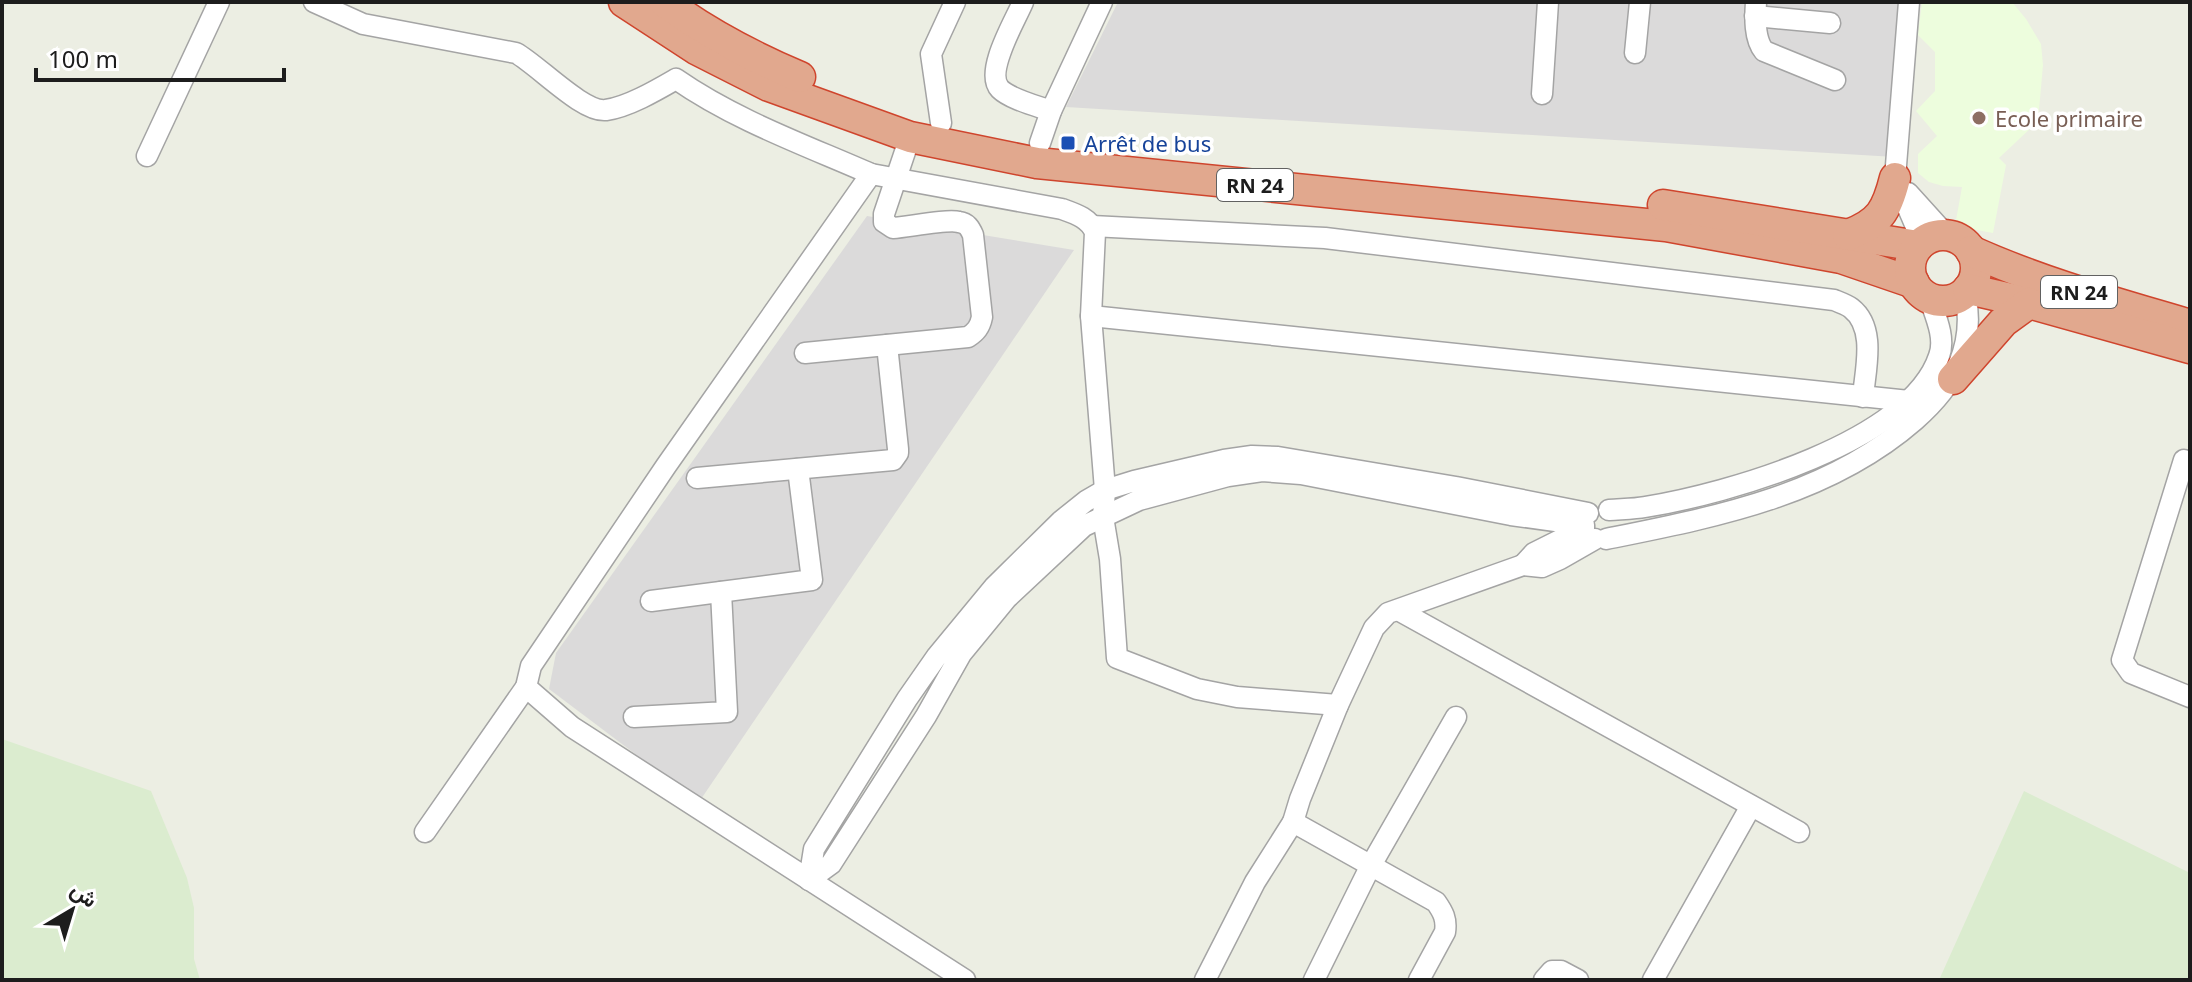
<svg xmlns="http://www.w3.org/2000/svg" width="2192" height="982" font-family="'Noto Sans',Vazirmatn,sans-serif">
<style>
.residential{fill:#dbdada}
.education{fill:#edfddd}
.farmland{fill:#dbeccf}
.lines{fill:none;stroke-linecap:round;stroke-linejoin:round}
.minor-casing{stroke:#a4a4a4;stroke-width:23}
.highway-casing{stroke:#cf452d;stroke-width:33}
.minor{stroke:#fff;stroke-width:20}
.highway{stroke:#e1a88e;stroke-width:30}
.education-dot{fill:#8d6e63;stroke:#fff;stroke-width:3}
.transit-dot{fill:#1a4fb4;stroke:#fff;stroke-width:3}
.labels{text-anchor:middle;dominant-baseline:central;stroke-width:7;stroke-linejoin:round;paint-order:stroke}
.shield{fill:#fff;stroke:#616161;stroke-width:2}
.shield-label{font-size:20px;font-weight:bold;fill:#1d1d1d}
.education-label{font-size:22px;fill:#785e54;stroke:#fff;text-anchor:start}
.transit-label{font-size:22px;fill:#164399;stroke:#fff;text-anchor:start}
</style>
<rect width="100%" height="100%" fill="#eceee3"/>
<!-- residential -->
<g class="residential">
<polygon points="1118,2 1907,2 1895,157 1066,107"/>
<polygon points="867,216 1074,250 699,802 549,689 556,653"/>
</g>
<!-- education -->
<polygon class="education" points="1922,2 2012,2 2026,19 2041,44 2043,65 2039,110 2033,126 1999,158 2006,165 1993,233 1955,226 1962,187 1943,186 1929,182 1918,173 1918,154 1937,136 1916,111 1935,91 1935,52 1918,35"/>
<!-- farmland -->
<g class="farmland">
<polygon points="2,739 151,791 187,878 194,908 194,959 200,980 2,980"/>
<polygon points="2024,791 2190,873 2190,980 1939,980"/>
</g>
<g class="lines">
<!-- minor casing -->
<g class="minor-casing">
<g id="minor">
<path d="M 314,2 L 363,24 L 516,53 C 538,65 583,113 606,110 C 628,107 657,90 676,79 C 735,120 805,145 871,174"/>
<path d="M 1023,2 C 1015,21 984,72 1000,89 C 1010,99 1037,106 1051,111"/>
<path d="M 1756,2 C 1755,17 1754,39 1764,51 L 1835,80"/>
<polyline points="1909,2 1895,178 1920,236 1921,243"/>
<polyline points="1755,16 1830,23"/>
<polyline points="1635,53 1640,2"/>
<polyline points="1542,94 1548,2"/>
<polyline points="941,123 931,54 955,2"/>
<polyline points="1040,143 1051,111 1102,2"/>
<polyline points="147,156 219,2"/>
<polyline points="1908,193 1946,235"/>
<path d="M 1092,226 L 1325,238 L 1834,300 C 1839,302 1847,305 1851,308 C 1877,328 1865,370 1863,397"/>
<polyline points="1091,316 1909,401"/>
<path d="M 805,353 L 968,337 C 976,332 980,327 982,317 L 973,235 C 970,228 967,223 959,222 C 947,219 908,227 893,228 L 884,222 L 884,214 L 910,137"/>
<polyline points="2184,460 2122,660 2131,673 2190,697"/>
<polyline points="697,478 893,460 898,453 898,449 887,345"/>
<path d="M 1609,510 C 1621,509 1634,509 1645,507 C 1726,494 1911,442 1939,356 C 1946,338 1935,315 1929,297"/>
<polyline points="1584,525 1511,515 1301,474 1262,471 1228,476 1139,500 1084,526 1007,598 961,654 926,716 831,864 809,880 814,849 907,699 937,656 994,587 1061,521 1086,501 1105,490 1134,481 1224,460 1252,456 1278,457 1456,487 1588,513"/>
<path d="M 1606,539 C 1715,517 1828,496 1915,420 C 1955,385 1976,346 1965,292"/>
<polyline points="1523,565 1534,553 1584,528"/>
<polyline points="651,601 812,580 798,469"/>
<polyline points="1398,610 1799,832"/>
<polyline points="526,687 572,727 965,980"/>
<polyline points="634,717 727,712 721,592"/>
<path d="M 425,832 L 526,687 L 531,666 L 666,466 L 871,174 L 1062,209 C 1076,214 1089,218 1095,232 L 1091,316 L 1105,490 L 1103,517 L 1110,559 L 1117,658 L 1197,689 L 1237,697 L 1338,705"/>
<polyline points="1205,980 1255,882 1293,822"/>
<polyline points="1314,980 1370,867 1456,717"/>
<path d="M 1419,980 L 1445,932 C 1447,919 1443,912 1436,902 L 1293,822 L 1300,799 L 1338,705 L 1374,628 L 1388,613 L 1523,565 L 1542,567 L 1560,559 L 1595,539"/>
<polyline points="1544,980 1552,971 1561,971 1578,980"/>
<polyline points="1653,980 1751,806"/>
</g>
</g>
<!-- highway casing -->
<g class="highway-casing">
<g id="highway">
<polyline points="624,2 696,49 769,86 910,137 1037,163 1666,226 1841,258 1914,283"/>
<path d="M 665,2 C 704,31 755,58 800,77"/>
<polyline points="1663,205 1918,246"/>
<path d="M 1848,235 C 1880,223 1887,210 1895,178"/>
<circle cx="1943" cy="268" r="33"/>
<path d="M 1971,251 C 2042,283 2116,303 2190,325"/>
<polyline points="1968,289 2029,303 2190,348"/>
<polyline points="1953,379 2003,322 2029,303"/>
</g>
</g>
<!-- minor -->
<use href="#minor" class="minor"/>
<!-- highway -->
<use href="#highway" class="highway"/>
</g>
<!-- markers -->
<circle class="education-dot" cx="1979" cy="118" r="8"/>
<rect class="transit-dot" x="1060" y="135" width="16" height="16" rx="4"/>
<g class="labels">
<!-- shield labels -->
<g class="shield">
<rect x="1217" y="169" width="76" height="32" rx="6"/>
<rect x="2041" y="276" width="76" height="32" rx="6"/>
</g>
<g class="shield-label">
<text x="1255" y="185">RN 24</text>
<text x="2079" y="292">RN 24</text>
</g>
<!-- education labels -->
<g class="education-label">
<text x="1995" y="118">Ecole primaire</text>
</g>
<!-- transit labels -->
<g class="transit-label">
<text x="1084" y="143">Arrêt de bus</text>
</g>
</g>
<!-- border -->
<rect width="2192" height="982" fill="none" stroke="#1d1d1d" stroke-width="8"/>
<!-- north arrow -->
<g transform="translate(72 910) rotate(38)" stroke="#ffffff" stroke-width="6" paint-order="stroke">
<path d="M0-6L14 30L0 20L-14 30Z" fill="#1d1d1d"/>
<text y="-12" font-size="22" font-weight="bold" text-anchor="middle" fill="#1d1d1d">ش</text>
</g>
<!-- scale -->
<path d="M36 68v12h248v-12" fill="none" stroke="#1d1d1d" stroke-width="4"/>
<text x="48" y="68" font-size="24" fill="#1d1d1d" stroke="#ffffff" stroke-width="6" paint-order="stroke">100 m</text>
</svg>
